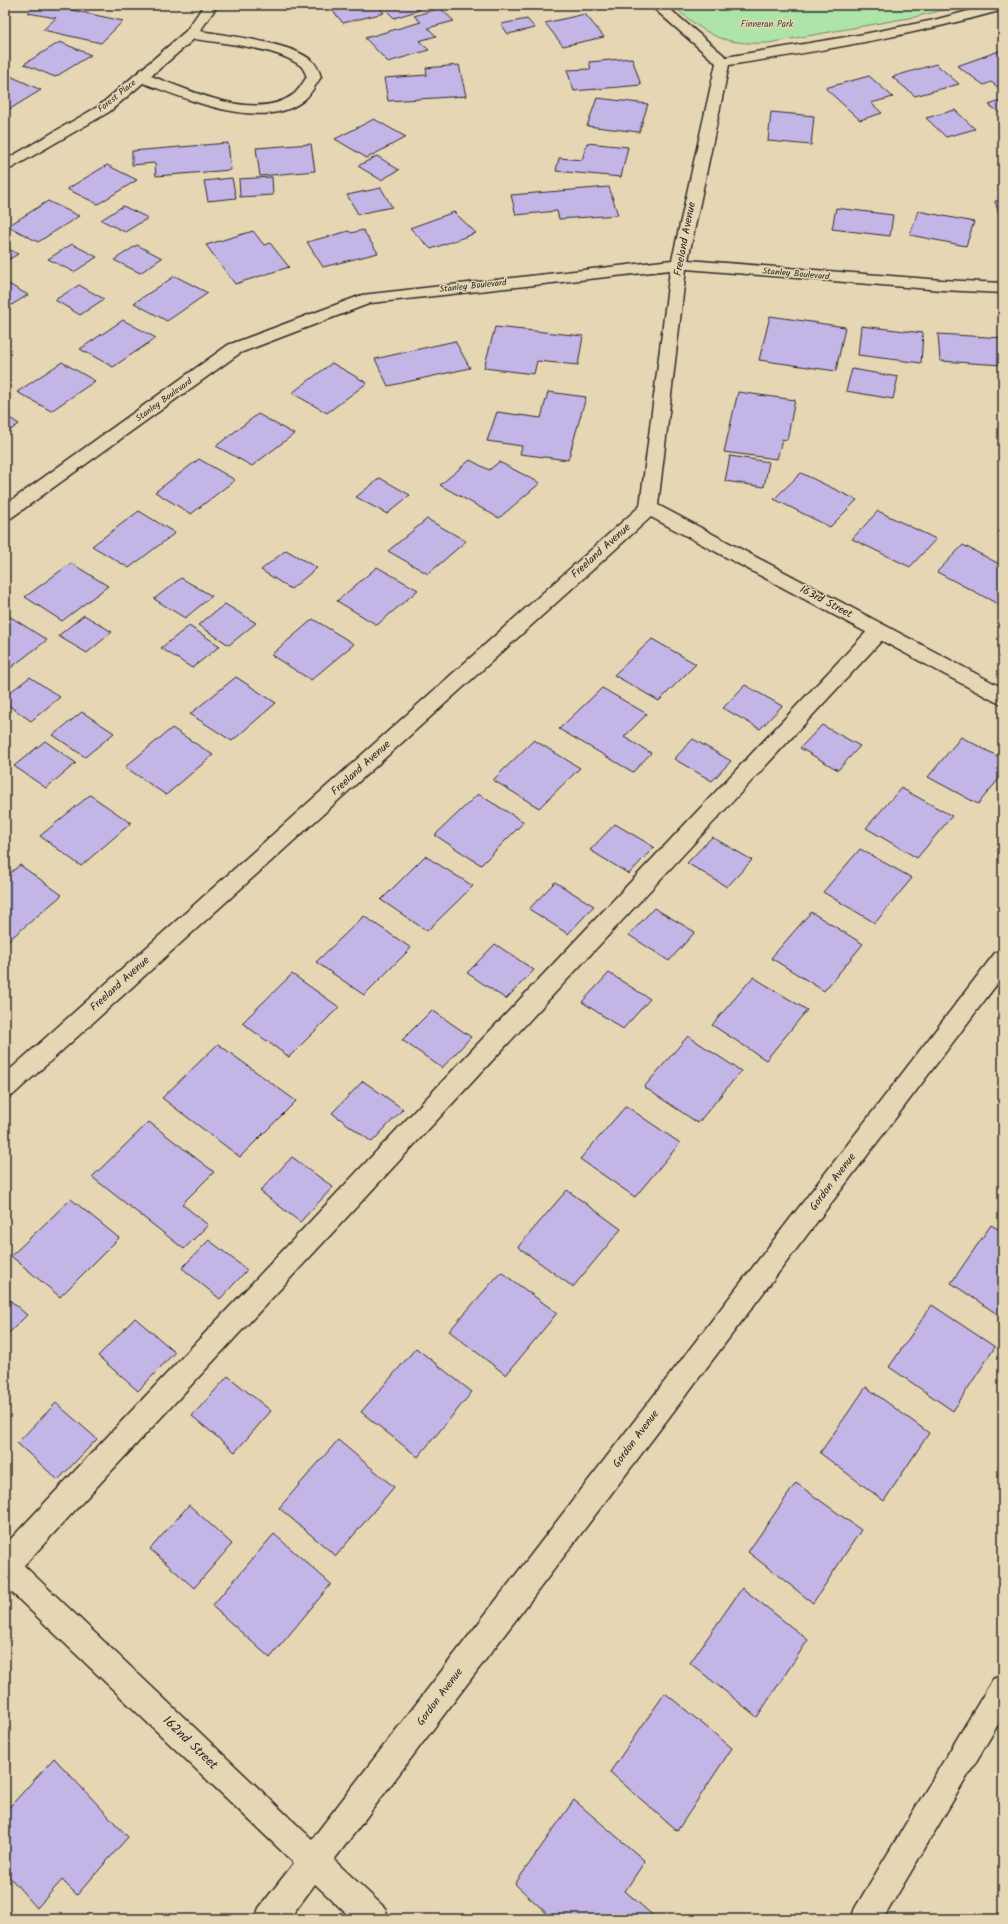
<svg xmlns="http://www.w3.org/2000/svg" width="1008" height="1924" font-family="Kalam,sans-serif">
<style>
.green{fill:#aee4a7;stroke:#6c8869}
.building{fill:#c3b6e7;stroke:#2b2b2b}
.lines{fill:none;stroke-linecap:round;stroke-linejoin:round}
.lane-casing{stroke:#2b2b2b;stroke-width:3}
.street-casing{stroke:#2b2b2b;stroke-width:3}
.lane{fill:#e7d6b3;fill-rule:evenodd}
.street{fill:#e7d6b3;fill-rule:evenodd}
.labels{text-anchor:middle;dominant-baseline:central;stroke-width:3;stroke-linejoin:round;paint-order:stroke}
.far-park-label{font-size:9px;fill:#3f473e;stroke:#e7d6b3}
.far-street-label{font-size:9px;fill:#2b2b2b;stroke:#e7d6b3}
.street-label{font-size:11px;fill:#2b2b2b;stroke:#e7d6b3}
.near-street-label{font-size:13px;fill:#2b2b2b;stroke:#e7d6b3}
</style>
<rect width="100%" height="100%" fill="#e7d6b3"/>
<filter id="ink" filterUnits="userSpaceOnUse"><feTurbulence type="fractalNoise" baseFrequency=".025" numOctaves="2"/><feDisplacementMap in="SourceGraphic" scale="8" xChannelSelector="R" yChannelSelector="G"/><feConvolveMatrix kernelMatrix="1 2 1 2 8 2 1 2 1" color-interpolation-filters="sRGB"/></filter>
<g filter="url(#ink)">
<!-- green -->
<path class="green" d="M 672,5 L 965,5 L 914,17 L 768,43 C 721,45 707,35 672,5 Z"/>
<!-- building -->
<g class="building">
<polygon points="36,5 48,5 123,21 101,43 43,30 56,18 28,13"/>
<polygon points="328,5 378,5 384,13 343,23"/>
<polygon points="394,5 415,5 420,10 394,18 384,8"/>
<polygon points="521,5 548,5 524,9"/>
<polygon points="440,8 454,21 428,28 436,36 419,41 429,50 388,62 365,38 421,22 414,16"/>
<polygon points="585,14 604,37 563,46 545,23"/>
<polygon points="527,19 535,28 508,34 501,24"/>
<polygon points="60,42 91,55 55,77 24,64"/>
<polygon points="999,51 1003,54 1003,90 1002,90 991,82 984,85 957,66"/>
<polygon points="632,58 641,85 574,91 567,70 591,69 589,62"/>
<polygon points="936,64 959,84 915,96 892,77"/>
<polygon points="459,65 466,96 388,101 384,78 427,75 426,68"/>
<polygon points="8,75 41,90 5,112 5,76"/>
<polygon points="869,76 893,97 871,103 882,113 860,120 825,88"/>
<polygon points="597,98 648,104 639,132 587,126"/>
<polygon points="1003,100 1003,115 989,105"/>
<polygon points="955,110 975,129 946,137 926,118"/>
<polygon points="771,112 814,116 811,145 768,141"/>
<polygon points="374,119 406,137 367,158 335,139"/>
<polygon points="228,143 231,170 156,176 155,163 132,165 132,151"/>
<polygon points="587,143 628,147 621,177 556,171 559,158 582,160"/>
<polygon points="311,144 315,171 260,176 256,148"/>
<polygon points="377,156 399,170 381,180 358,166"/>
<polygon points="107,165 137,180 98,204 67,189"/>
<polygon points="272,177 273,195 240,197 239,179"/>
<polygon points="232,178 236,198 208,201 204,181"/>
<polygon points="609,187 618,215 559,219 557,211 516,215 511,195"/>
<polygon points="381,188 392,207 358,214 347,195"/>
<polygon points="48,201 79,216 38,242 8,226"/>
<polygon points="995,201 1003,201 1003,228"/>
<polygon points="123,206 148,218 125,232 101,220"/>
<polygon points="836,208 893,215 890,236 832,229"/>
<polygon points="918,211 974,222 966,246 910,235"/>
<polygon points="454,212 476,233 431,249 410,228"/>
<polygon points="363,230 378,253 323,267 307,242 349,231 351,233"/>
<polygon points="253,231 264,245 270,243 289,267 235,284 206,245"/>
<polygon points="72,244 97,257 74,272 48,259"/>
<polygon points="137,245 162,258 140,273 114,260"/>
<polygon points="5,247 18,254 5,262"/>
<polygon points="175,276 208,293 167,321 134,303"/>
<polygon points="5,282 28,295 5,309"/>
<polygon points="79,285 104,299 80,315 55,300"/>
<polygon points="770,316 845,327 836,371 759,360"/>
<polygon points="123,320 156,338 113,367 80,349"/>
<polygon points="861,326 923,333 921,363 858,355"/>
<polygon points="495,327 583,336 578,365 537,361 534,374 484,368"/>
<polygon points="938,334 1003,338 1003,365 940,361"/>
<polygon points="455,341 470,368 388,386 375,359"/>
<polygon points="62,362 95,381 51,411 17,392"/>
<polygon points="332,363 367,383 327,413 292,393"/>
<polygon points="852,369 898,377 893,399 846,391"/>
<polygon points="548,392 586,397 568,460 520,454 522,446 487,441 497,412 541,418"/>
<polygon points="738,392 795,400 787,440 782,439 777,459 724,452"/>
<polygon points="258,414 294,434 252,466 216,446"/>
<polygon points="5,415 19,424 5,434"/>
<polygon points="730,456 769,462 764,487 725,481"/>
<polygon points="199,459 235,480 191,514 155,492"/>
<polygon points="470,460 489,470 499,462 540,483 499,518 440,485"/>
<polygon points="801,473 857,500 830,527 774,499"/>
<polygon points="380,478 410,495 387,514 356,497"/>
<polygon points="139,511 175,533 129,568 92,546"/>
<polygon points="878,511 936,539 910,567 852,539"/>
<polygon points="427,519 466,541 428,574 388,551"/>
<polygon points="963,545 1003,566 1003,599 998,604 937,572"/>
<polygon points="286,550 317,568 291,589 261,570"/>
<polygon points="71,563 108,586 62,621 25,597"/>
<polygon points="377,567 418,590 377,625 337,601"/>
<polygon points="181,578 212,596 185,618 154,599"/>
<polygon points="225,604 256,623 229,645 198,625"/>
<polygon points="84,615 112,632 87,653 58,636"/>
<polygon points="9,616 47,640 5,672 5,619"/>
<polygon points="313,619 354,644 311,680 271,655"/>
<polygon points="189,626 220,646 192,668 161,648"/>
<polygon points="652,639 696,664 659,701 614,675"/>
<polygon points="30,677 60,697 31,721 5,703 5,696"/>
<polygon points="236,677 276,703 232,741 190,714"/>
<polygon points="745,685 782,706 760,729 723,708"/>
<polygon points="602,688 647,714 624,737 651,753 633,772 559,729"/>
<polygon points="82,712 114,733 85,757 53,735"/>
<polygon points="822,725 860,746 838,770 800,748"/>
<polygon points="172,728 213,755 166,795 125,767"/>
<polygon points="961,737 1003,759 1003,774 978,804 928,777"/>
<polygon points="693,739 731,761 712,781 674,759"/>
<polygon points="534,740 580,768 539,808 493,780"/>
<polygon points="45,741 76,763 46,788 14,766"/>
<polygon points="901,788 952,816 917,858 866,828"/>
<polygon points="478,794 524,822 481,865 435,835"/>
<polygon points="90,795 131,823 81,866 40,836"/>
<polygon points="615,824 654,847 629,874 590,850"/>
<polygon points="712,837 752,860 727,887 687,863"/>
<polygon points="860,849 912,878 875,923 823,892"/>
<polygon points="425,856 473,886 427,931 381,900"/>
<polygon points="20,865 62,895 9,940 5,937 5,877"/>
<polygon points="555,882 594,906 568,934 529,909"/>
<polygon points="654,908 695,932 669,961 629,935"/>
<polygon points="811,912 863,944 824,991 771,958"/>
<polygon points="364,916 411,948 364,995 316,962"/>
<polygon points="495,944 534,970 506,999 467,973"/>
<polygon points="609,973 650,999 623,1029 582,1002"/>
<polygon points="292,974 339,1007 289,1057 242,1023"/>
<polygon points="753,977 807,1010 766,1060 712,1025"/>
<polygon points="432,1010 471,1037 442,1068 402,1040"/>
<polygon points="688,1036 741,1071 698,1123 644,1087"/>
<polygon points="218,1044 296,1101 240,1157 162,1098"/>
<polygon points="363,1081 403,1109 372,1142 332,1113"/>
<polygon points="626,1106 680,1143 635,1197 580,1159"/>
<polygon points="149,1122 214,1172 182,1204 208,1225 184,1249 92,1177"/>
<polygon points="292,1157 333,1187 300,1222 260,1191"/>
<polygon points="567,1190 621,1229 573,1287 518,1247"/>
<polygon points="71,1199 119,1238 60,1297 11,1256"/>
<polygon points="991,1225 1003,1232 1003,1318 951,1283"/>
<polygon points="209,1240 247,1270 220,1299 182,1268"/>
<polygon points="501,1272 557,1313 506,1375 449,1331"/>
<polygon points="5,1296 27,1315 5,1337"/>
<polygon points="932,1305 995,1347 953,1411 889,1367"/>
<polygon points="135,1318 175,1352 138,1391 98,1356"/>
<polygon points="416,1348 472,1392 418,1457 361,1412"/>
<polygon points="228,1376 271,1411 235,1452 192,1416"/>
<polygon points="866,1387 929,1433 884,1501 820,1453"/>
<polygon points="56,1403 97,1439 58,1480 17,1443"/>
<polygon points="338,1440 394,1487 336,1556 279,1508"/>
<polygon points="796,1483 861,1530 813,1603 748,1552"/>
<polygon points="189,1505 232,1544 194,1588 150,1549"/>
<polygon points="274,1534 331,1584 270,1658 212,1606"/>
<polygon points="742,1588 808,1640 757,1717 690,1663"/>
<polygon points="665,1693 732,1748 677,1831 610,1772"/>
<polygon points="54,1758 128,1837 77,1895 62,1880 37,1908 5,1872 5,1812"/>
<polygon points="574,1800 645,1861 625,1891 657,1919 553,1919 515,1884"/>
</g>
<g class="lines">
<!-- lane casing -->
<g class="lane-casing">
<g id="lane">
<polygon points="879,624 886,626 889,631 886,636 15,1575 5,1579 5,1545 872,626"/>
<polygon points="1003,1675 1003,1716 883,1919 851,1919 855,1908 993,1679"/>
</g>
</g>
<!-- street casing -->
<g class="street-casing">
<g id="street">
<path d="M 204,5 L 218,5 L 200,31 C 227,36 292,42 312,61 C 317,65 319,71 321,77 C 316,84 311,94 305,99 C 265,134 185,98 143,83 L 109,112 L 10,169 L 5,171 L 5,160 L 99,106 L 186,31 ZM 194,39 C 223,43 278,48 301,66 C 304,69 305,73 307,77 C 303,82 299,90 294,94 C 256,123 190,90 151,76 Z"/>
<path d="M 650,5 L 665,5 L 726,57 L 864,34 L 934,20 L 991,5 L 1003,5 L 1003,10 C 913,35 821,51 729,65 L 688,260 L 942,280 L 1003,283 L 1003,293 L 942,290 L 686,269 L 658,505 L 1003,688 L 1003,704 L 996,702 L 651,517 L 13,1095 L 5,1098 L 5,1074 L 640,506 L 670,270 L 371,303 L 240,353 L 11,518 L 5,520 L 5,505 L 228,345 L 362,295 L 672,260 L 716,63 Z"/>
<polygon points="1003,950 1003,976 334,1860 385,1908 389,1919 352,1919 315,1884 289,1919 255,1919 259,1908 294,1863 5,1586 5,1553 15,1557 312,1839 995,953"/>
</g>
</g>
<!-- lane -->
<use href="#lane" class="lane"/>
<!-- street -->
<use href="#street" class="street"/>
</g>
</g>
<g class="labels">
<!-- far-park labels -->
<g class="far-park-label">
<text x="767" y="24">Finneran Park</text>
</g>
<!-- far-street labels -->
<g class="far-street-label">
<text transform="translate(117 96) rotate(-39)">Forest Place</text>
<text transform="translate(796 274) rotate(5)">Stanley Boulevard</text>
<text transform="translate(473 286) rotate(-6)">Stanley Boulevard</text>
<text transform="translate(164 400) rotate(-36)">Stanley Boulevard</text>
</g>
<!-- street labels -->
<g class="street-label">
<text transform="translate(685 239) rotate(-79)">Freeland Avenue</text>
<text transform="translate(601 551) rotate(-42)">Freeland Avenue</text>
<text transform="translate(826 602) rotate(28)">163rd Street</text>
<text transform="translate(361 768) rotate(-42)">Freeland Avenue</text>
<text transform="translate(120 984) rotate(-42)">Freeland Avenue</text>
<text transform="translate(833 1182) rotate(-53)">Gordon Avenue</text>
<text transform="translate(636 1439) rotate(-53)">Gordon Avenue</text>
<text transform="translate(440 1697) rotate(-53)">Gordon Avenue</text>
</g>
<!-- near-street labels -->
<g class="near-street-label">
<text transform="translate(190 1743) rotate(44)">162nd Street</text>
</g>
</g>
<!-- margin -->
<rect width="1008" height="1924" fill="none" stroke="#e7d6b3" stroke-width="20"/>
<rect x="10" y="10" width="988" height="1904" fill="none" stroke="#2b2b2b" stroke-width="1.5" filter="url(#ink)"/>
</svg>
